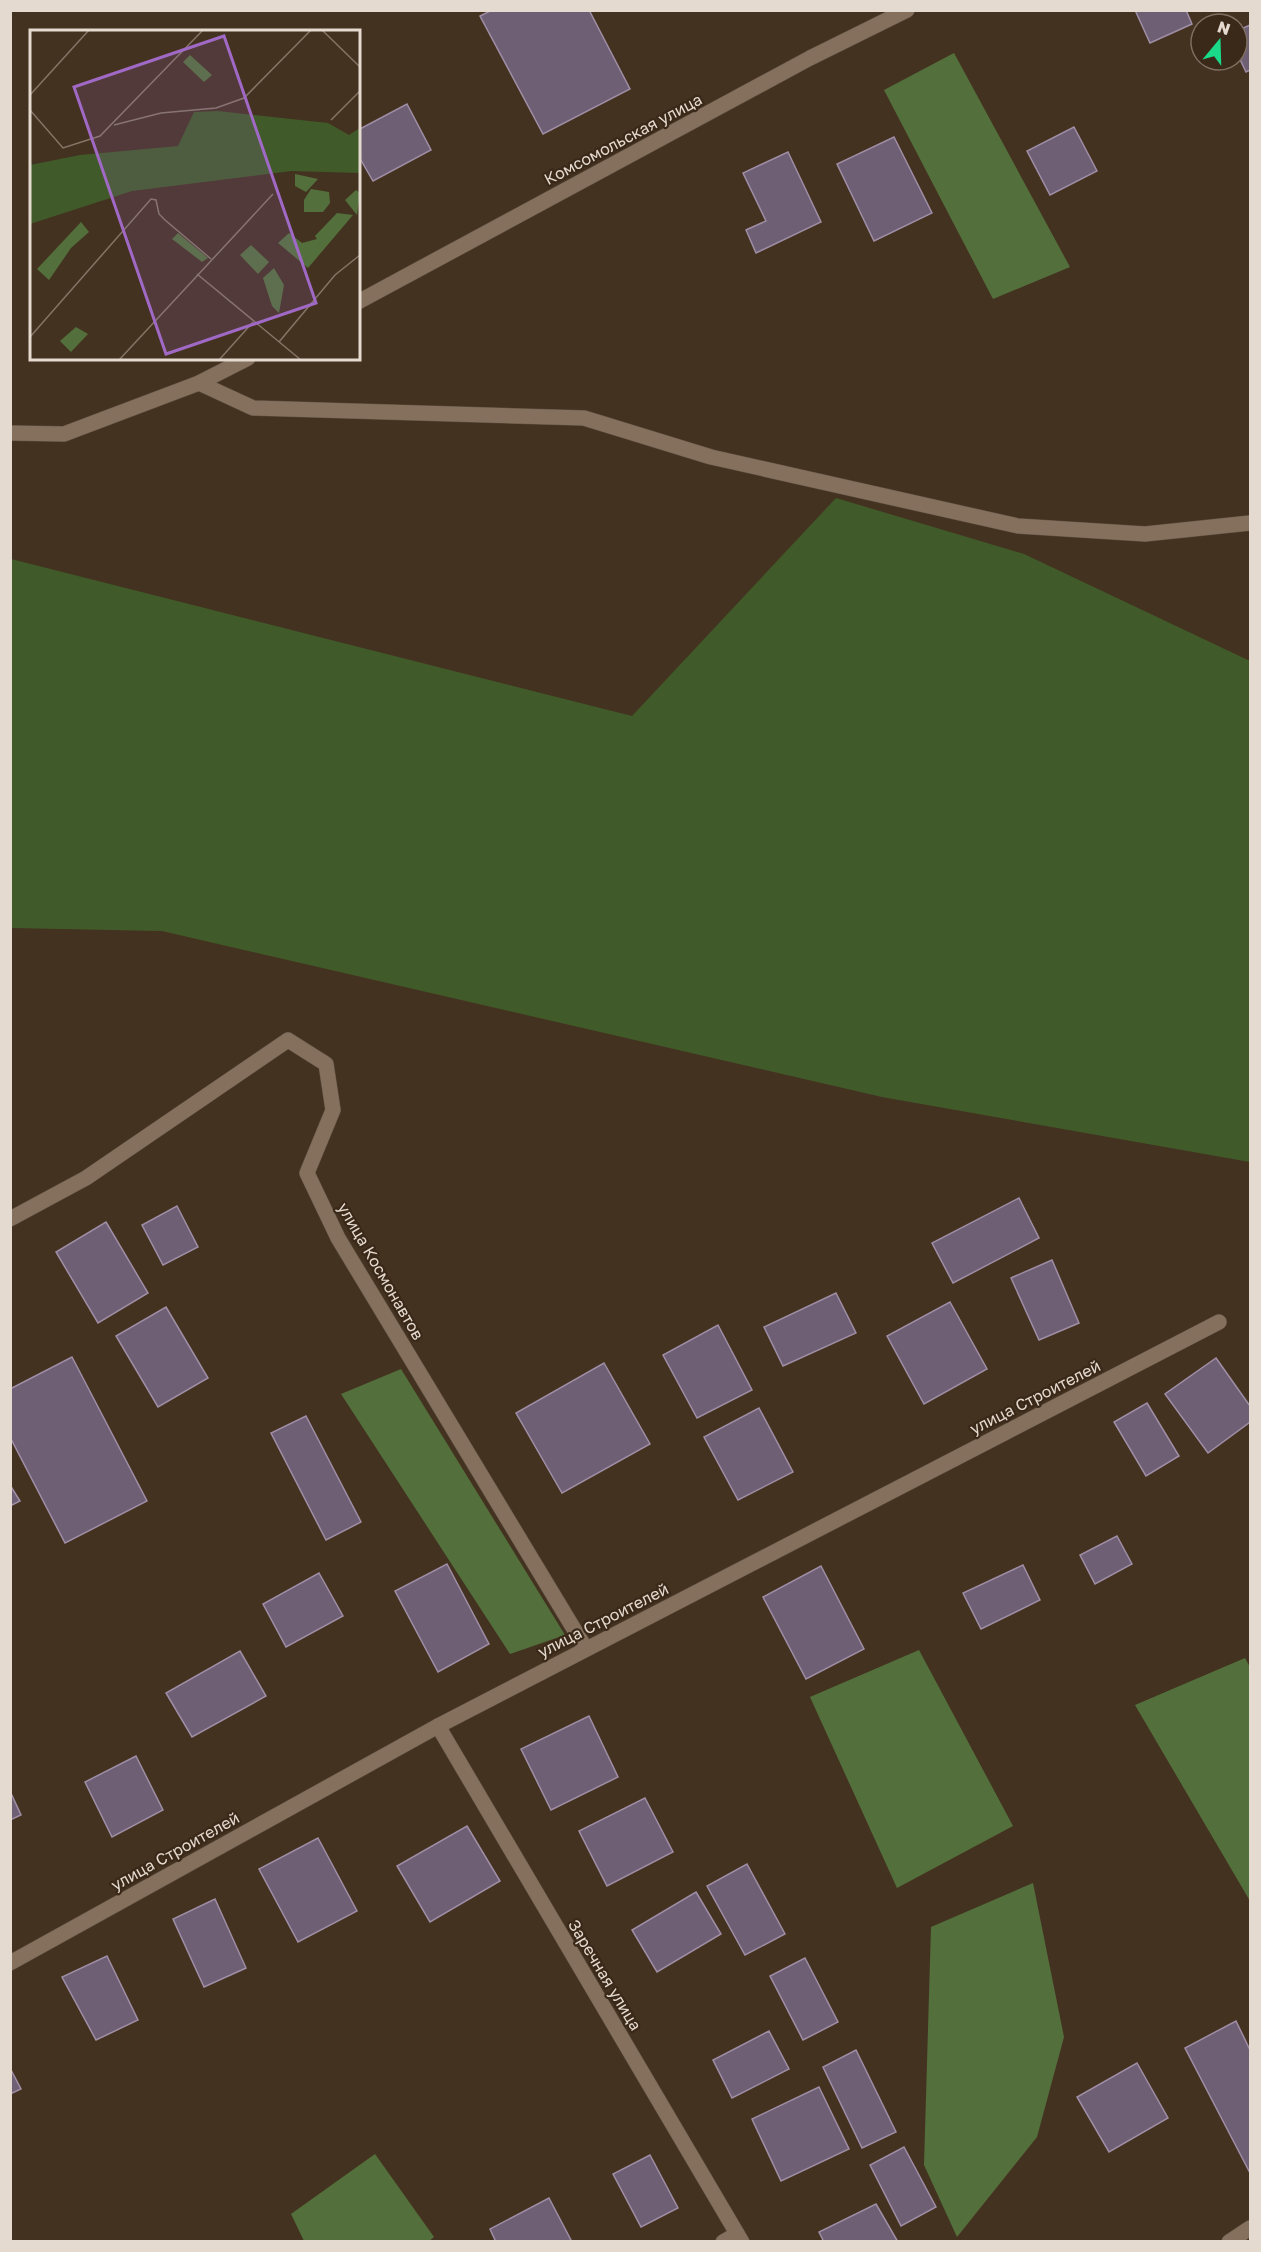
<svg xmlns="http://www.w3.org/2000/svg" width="1261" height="2252" font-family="'Golos Text',sans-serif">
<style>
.green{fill:#405b29}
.forest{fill:#53703c}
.building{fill:#6e5f74;stroke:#9f8ea5;stroke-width:1.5}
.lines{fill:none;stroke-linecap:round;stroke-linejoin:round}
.service-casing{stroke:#5e5040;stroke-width:16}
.minor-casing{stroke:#5e5040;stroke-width:16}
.service{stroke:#85705d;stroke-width:15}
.minor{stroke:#85705d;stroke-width:15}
.labels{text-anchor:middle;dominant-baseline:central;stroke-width:4.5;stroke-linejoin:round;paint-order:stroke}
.street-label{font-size:16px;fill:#e5dacf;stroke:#3a2818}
.inset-road{fill:none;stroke:#847567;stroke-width:1.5}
.view{fill:#a069c5;fill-opacity:0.15;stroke:#a069c5;stroke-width:3}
.inset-edge{fill:none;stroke:#e5dacf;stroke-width:3}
</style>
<rect width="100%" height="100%" fill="#443221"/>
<!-- green -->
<polygon class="green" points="836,498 1024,554 1250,661 1250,1162 882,1097 162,931 11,928 11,559 632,716"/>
<!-- forest -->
<g class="forest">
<polygon points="954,53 1070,267 993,299 884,90"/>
<polygon points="401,1369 565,1635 510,1654 341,1394"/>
<polygon points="919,1650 1013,1826 897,1888 810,1697"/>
<polygon points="1245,1658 1250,1667 1250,1901 1135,1705"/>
<polygon points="1033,1883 1064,2037 1037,2137 957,2237 924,2165 931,1927"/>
<polygon points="375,2154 434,2237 428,2242 304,2241 291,2214"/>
</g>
<!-- building -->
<g class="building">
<polygon points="492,10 589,10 630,89 543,134 480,16"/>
<polygon points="1135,10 1186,10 1192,24 1150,43"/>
<polygon points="1250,25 1250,70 1246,72 1237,53 1237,31"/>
<polygon points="407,104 431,150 373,181 358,155 358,130"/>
<polygon points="1074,127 1097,171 1050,195 1027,151"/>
<polygon points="894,137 932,213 874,241 837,164"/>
<polygon points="788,152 821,222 756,253 746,230 766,221 743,173"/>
<polygon points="1019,1198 1039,1238 953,1283 932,1243"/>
<polygon points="177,1206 198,1247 163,1265 142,1225"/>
<polygon points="106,1222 148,1293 98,1323 56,1252"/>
<polygon points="1052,1260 1079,1323 1039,1340 1011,1278"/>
<polygon points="836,1293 856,1333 783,1366 764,1327"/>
<polygon points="950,1302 987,1369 924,1404 887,1336"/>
<polygon points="166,1307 208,1378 158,1407 116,1336"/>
<polygon points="718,1325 752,1390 697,1418 663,1355"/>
<polygon points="72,1357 147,1501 65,1543 10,1437 10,1389"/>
<polygon points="1216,1358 1250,1406 1250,1422 1208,1453 1165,1394"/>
<polygon points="604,1363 650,1444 562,1493 516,1413"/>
<polygon points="1147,1403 1179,1456 1146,1476 1114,1422"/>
<polygon points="759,1408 793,1472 738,1500 704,1437"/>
<polygon points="306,1416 361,1522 326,1540 271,1433"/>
<polygon points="10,1485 20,1501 10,1506"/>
<polygon points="1117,1536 1132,1564 1095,1584 1080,1555"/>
<polygon points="447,1564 489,1644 438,1672 395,1591"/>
<polygon points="1023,1565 1040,1600 981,1629 963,1593"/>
<polygon points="821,1566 864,1649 806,1679 763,1597"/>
<polygon points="319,1573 343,1616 286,1647 263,1604"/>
<polygon points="240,1651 266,1696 192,1737 166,1693"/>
<polygon points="589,1716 618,1777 551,1810 521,1749"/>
<polygon points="136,1756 163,1810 112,1837 85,1782"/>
<polygon points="10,1791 21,1815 10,1820"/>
<polygon points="645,1798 673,1852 607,1886 579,1831"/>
<polygon points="467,1826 500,1881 430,1922 397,1866"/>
<polygon points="318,1838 357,1911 298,1942 259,1869"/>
<polygon points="747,1864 785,1934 745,1955 707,1886"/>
<polygon points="696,1892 721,1934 657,1972 632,1930"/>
<polygon points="215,1899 246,1968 204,1987 173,1919"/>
<polygon points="107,1956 138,2020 96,2040 62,1977"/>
<polygon points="805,1958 838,2022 803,2040 770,1976"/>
<polygon points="1236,2021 1250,2050 1250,2173 1185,2048"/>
<polygon points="769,2031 789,2069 732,2098 713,2060"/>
<polygon points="856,2050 896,2132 862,2148 823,2067"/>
<polygon points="1137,2063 1168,2118 1109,2152 1077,2097"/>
<polygon points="10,2068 21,2089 10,2094"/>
<polygon points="819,2087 849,2149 781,2181 752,2119"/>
<polygon points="904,2147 936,2207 901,2226 870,2165"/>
<polygon points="650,2155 678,2208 641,2227 613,2174"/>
<polygon points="549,2198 572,2242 496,2242 490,2229"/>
<polygon points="876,2204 898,2242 824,2242 819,2232"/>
</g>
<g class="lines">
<!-- service casing -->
<g class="service-casing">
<polyline id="service" points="199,383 253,408 584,418 711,457 1018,526 1145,534 1250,523"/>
</g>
<!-- minor casing -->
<g class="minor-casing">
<g id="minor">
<polyline points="358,302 810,58 907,10"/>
<polyline points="10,433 64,434 199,383 248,358"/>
<polyline points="10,1219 86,1178 288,1040 326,1064 333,1110 307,1173 338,1238 586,1649"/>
<polyline points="438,1726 742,2242"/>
<polyline points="10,1963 438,1726 1219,1322"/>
<polyline points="723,2242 737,2234"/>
<polyline points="1229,2242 1250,2228"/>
</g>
</g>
<!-- service -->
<use href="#service" class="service"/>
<!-- minor -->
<use href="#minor" class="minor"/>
</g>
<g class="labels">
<!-- street labels -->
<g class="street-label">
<text transform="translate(623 139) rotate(-28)">Комсомольская улица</text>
<text transform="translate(381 1271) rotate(60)">улица Космонавтов</text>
<text transform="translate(1035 1397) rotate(-27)">улица Строителей</text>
<text transform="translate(603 1620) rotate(-27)">улица Строителей</text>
<text transform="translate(175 1851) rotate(-29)">улица Строителей</text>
<text transform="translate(605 1975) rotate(59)">Заречная улица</text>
</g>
</g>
<!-- overview -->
<g transform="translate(30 30)">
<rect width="330" height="330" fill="#443221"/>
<path d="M 188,81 L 298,93 L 319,105 L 330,98 L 330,143 L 261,141 L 102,161 L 0,194 L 0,135 L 50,125 L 148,116 L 164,82 Z" fill="#405b29"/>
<path d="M 160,25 L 182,45 L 174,52 L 153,32 ZM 265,144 L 288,149 L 276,162 L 265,156 ZM 281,159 L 299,162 L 300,173 L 293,182 L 274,182 L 274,170 ZM 326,160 L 330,163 L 327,185 L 315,170 ZM 307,183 L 323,185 L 278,238 L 248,213 L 259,203 L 272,213 L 287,209 L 285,206 ZM 51,192 L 59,202 L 41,218 L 19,250 L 7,239 ZM 148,203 L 178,228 L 172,232 L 142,209 ZM 221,215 L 239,232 L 228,244 L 210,225 ZM 244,238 L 254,255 L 249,283 L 242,276 L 233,248 ZM 46,297 L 58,304 L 41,322 L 30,311 Z" fill="#53703c"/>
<path class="inset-road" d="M 292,0 L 330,37M 0,65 L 59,0M 0,80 L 33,118 L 70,106 L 173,0M 301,90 L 330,61M 84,95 L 131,83 L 186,78 L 214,68 L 281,0M 167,244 L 271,330M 0,307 L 121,169 L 126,170 L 129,184 L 135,190 L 181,229M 249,312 L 305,245 L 330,225M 89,330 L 243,164M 189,330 L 223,292"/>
<path class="view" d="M 194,6 L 286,273 L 136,324 L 44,57 Z"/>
<rect width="330" height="330" class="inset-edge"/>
</g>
<!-- border -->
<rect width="1261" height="2252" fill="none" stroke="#e5dacf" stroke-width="24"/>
<!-- north arrow -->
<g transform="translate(1219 42) rotate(19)"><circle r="28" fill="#3a2818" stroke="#7e6f61" stroke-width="1.5"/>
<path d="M0-4.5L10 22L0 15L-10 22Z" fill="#1ad988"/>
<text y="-9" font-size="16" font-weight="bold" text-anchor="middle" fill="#e5dacf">N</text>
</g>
</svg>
